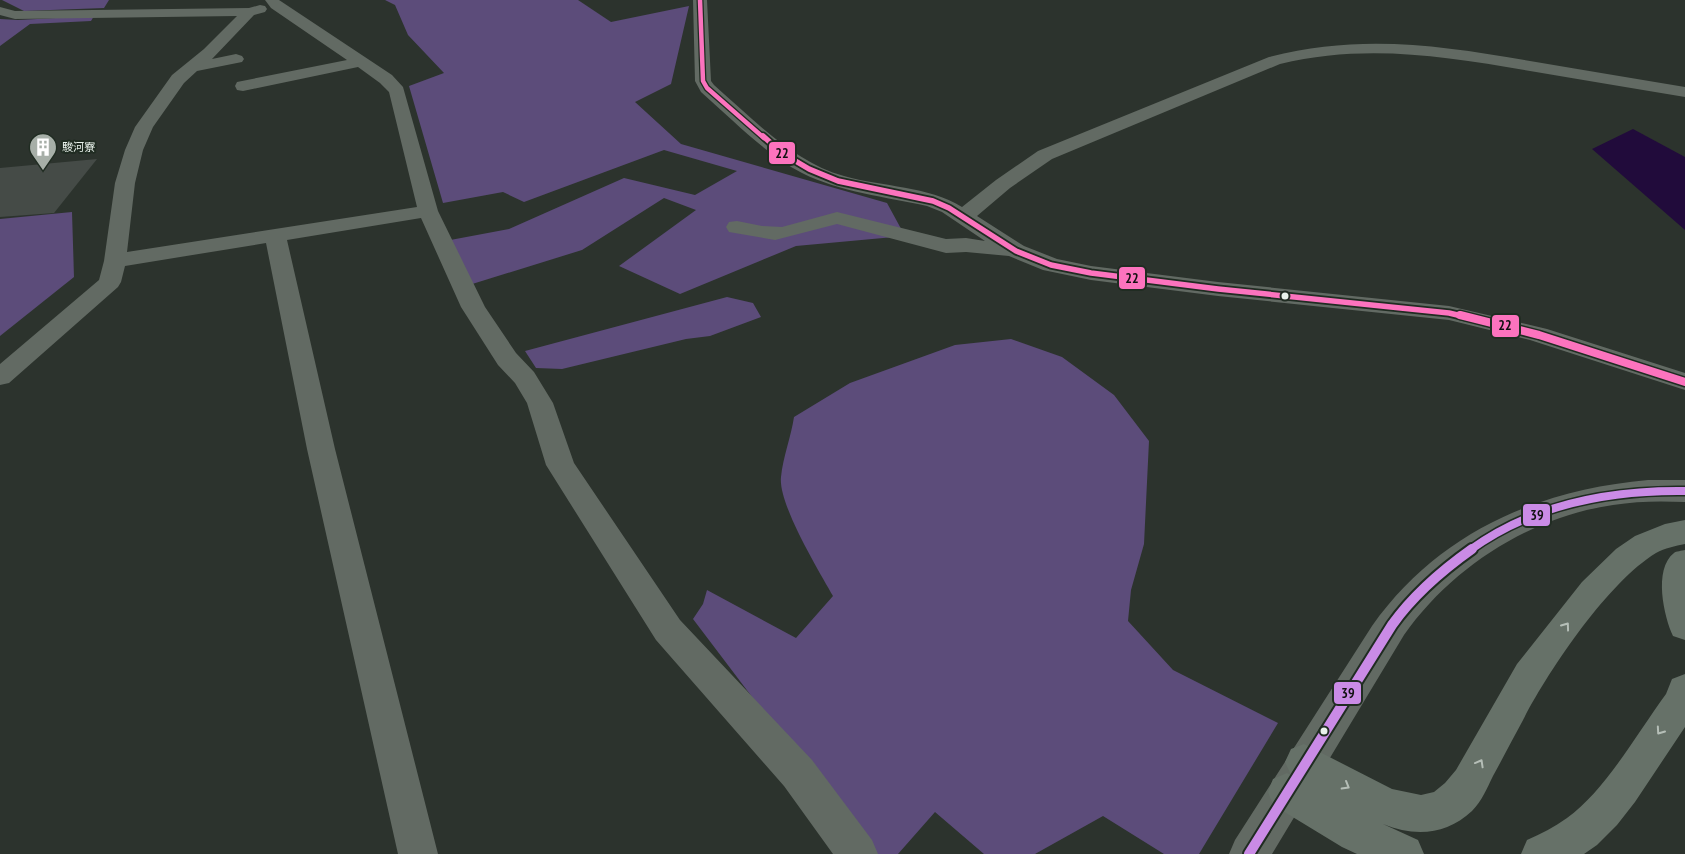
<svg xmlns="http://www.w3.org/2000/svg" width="1685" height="854" font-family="'PT Sans Narrow','Noto Sans JP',sans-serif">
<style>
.green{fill:#5c4c7a}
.water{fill:#210b3b}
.building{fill:#454b47}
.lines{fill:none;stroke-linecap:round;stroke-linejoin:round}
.minor{fill:#626a63;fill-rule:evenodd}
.highway{fill:#667168;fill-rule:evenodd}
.bus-1-far2-casing{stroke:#202c22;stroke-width:7}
.bus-1-far1-casing{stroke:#202c22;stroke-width:9}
.bus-1-casing{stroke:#202c22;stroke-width:11}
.bus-2-far1-casing{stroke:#202c22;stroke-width:11}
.bus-2-casing{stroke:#202c22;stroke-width:14}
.bus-1-far2{stroke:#fc73be;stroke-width:4.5}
.bus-1-far1{stroke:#fc73be;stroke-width:5.5}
.bus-1{stroke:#fc73be;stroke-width:8}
.bus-2-far1{stroke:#ca8be6;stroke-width:8}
.bus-2{stroke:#ca8be6;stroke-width:10}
.oneway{stroke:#b5beb7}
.bus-dot{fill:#e9f2eb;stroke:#202c22;stroke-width:2}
.labels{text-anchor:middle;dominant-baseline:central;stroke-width:4;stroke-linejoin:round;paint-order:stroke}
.far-poi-label{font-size:11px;fill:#e9f2eb;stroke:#202c22;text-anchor:start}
.line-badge{stroke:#202c22;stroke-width:2}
.pale-badge-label{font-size:14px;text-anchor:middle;font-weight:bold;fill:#111}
</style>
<rect width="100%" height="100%" fill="#2c332d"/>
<!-- green -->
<g class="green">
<polygon points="2,0 109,0 104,8 24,11"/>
<polygon points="385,0 578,0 611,22 689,6 671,84 635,102 681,144 887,203 905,236 796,246 680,294 619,266 696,210 664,198 582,250 469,285 445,241 509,229 624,178 695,195 737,171 664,150 524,202 503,192 443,203 409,86 444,73 408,35 395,5"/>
<polygon points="94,16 91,21 30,24 0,46 0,19 18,20"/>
<polygon points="72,212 74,277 0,336 0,219"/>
<polygon points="727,297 753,303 761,317 710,336 686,339 562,369 536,368 525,351"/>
<path d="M 1011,339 L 1062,357 L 1114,395 L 1149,441 L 1144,544 L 1131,590 L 1128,621 L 1173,670 L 1278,723 L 1199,854 L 1164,854 L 1103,816 L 1035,854 L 984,854 L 935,812 L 898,854 L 871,854 L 693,619 L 703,604 L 707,590 L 796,638 L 833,596 C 819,571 778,504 781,477 C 783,457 791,437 794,417 L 850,383 L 955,345 Z"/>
</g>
<!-- water -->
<polygon class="water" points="1633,129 1685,157 1685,230 1592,149"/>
<!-- building -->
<polygon class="building" points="97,159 54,213 0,217 0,168"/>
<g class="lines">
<!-- minor -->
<g class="minor">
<polygon points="265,0 279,0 392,75 403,87 438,211 485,307 516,353 534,372 553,403 574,463 680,620 812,760 872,840 878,854 833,854 784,786 656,640 546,465 527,403 515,383 498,365 461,307 421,218 287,240 335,449 438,854 398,854 307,449 266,243 125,266 121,282 118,287 9,383 0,385 0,364 99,280 104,261 115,183 125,150 135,127 172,75 204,49 237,16 15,19 0,15 0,7 15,11 249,8 260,5 265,6 267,9 265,12 254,15 212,59 236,54 242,56 244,59 242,62 197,71 184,83 153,127 143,150 135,183 127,252 417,207 389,92 380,83 358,67 243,91 237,90 235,86 237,82 347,60 271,8"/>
<path d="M 693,0 L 707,0 L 711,81 L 714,85 C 753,119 793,162 844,176 C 883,187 928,186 962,207 L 996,180 L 1038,151 L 1269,57 C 1363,33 1443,46 1536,62 C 1585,70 1635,79 1685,87 L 1685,97 C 1635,89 1585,80 1536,72 C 1448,57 1368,43 1280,64 L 1052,159 L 1010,188 L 977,216 L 1024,246 L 1057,259 L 1091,266 L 1218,282 L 1449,306 L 1547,329 L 1685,373 L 1685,390 L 1530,340 L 1449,320 L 1218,296 L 1091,280 L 1043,270 L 1009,256 L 966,252 L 946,253 L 837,224 L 775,240 L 729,232 L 726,227 L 729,222 L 737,221 L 762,226 L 782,227 L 837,212 L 946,239 L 966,238 L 985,241 L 942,212 L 927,206 C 886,197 840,192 802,173 C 764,153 733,120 701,92 L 695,81 Z"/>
<path d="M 1648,480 L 1685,480 L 1685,502 C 1661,501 1637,501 1613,505 C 1530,517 1452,567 1404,635 L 1272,854 L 1229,854 L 1235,840 L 1372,626 C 1438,533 1537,490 1648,480 Z"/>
</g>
<!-- highway -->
<g class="highway">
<path d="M 1685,520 L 1685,544 C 1675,546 1665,548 1656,553 C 1608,582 1548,671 1522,722 C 1512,740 1503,758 1493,776 C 1487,788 1482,801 1472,811 C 1446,835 1415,837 1383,824 L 1418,840 L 1424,854 L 1357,854 L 1342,847 L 1273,805 L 1268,792 L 1273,779 L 1287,773 L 1291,775 L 1285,762 L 1291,749 L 1304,744 L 1392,789 L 1421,795 L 1434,792 L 1445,783 L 1456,770 L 1517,664 L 1582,582 L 1616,549 L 1635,536 L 1665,524 Z"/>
<path d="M 1685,550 L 1685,640 L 1673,636 C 1664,617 1653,569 1674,553 C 1676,551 1682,551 1685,550 Z"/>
<path d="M 1685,674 L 1685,727 L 1635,802 L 1617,825 L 1597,845 L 1584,854 L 1521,854 L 1527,840 C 1541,834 1554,827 1567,818 C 1605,791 1638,732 1666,694 L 1672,679 Z"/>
</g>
<!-- bus-1-far2 casing -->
<g class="bus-1-far2-casing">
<polyline id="bus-1-far2" points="700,0 703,81 707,88 764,138"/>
</g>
<!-- bus-1-far1 casing -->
<g class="bus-1-far1-casing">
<polyline id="bus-1-far1" points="763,136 782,153 809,169 838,181 933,201 949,208 1016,251 1051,265 1091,273 1218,289 1449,313 1466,317"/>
</g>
<!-- bus-1 casing -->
<g class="bus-1-casing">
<polyline id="bus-1" points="1460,315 1539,335 1685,382"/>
</g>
<!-- bus-2-far1 casing -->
<g class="bus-2-far1-casing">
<path id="bus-2-far1" d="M 1470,550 C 1532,505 1610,490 1685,491"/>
</g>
<!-- bus-2 casing -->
<g class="bus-2-casing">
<path id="bus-2" d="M 1249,854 L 1392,625 C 1414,594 1441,571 1472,549"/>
</g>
<!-- bus-1-far2 -->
<use href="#bus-1-far2" class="bus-1-far2"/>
<!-- bus-1-far1 -->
<use href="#bus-1-far1" class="bus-1-far1"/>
<!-- bus-1 -->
<use href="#bus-1" class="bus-1"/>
<!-- bus-2-far1 -->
<use href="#bus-2-far1" class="bus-2-far1"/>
<!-- bus-2 -->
<use href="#bus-2" class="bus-2"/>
</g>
<!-- one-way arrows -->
<defs><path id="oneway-chevron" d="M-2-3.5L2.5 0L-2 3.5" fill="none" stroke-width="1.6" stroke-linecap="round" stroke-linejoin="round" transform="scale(1.25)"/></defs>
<g class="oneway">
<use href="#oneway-chevron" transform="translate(1566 626) rotate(-54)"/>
<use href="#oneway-chevron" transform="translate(1660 731) rotate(125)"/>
<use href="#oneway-chevron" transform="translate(1480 763) rotate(-61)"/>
<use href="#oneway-chevron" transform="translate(1346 786) rotate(30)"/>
</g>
<!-- icons -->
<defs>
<g id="building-pin" transform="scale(1.4375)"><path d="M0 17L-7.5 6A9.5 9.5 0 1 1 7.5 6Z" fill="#a7afa8" stroke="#202c22"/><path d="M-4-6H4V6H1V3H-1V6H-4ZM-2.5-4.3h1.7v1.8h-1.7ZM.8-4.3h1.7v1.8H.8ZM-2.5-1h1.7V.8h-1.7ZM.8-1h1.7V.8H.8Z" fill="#fff"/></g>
</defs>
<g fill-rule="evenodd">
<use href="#building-pin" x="43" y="147"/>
</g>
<!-- markers -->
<g class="bus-dot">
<circle cx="1285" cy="296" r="4.5"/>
<circle cx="1324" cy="731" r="4.5"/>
</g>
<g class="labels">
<!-- far-poi labels -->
<g class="far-poi-label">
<text x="62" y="147">駿河寮</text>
</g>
</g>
<g class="line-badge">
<rect x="768" y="141" width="28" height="24" rx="5" fill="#fc73be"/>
<rect x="1118" y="266" width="28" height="24" rx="5" fill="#fc73be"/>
<rect x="1491" y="314" width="29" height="24" rx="5" fill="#fc73be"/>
<rect x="1522" y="503" width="29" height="24" rx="5" fill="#ca8be6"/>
<rect x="1333" y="681" width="29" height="24" rx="5" fill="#ca8be6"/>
</g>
<g class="pale-badge-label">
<text x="782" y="158">22</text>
<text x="1132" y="283">22</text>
<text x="1505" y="330">22</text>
<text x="1537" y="520">39</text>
<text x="1348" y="698">39</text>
</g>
</svg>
